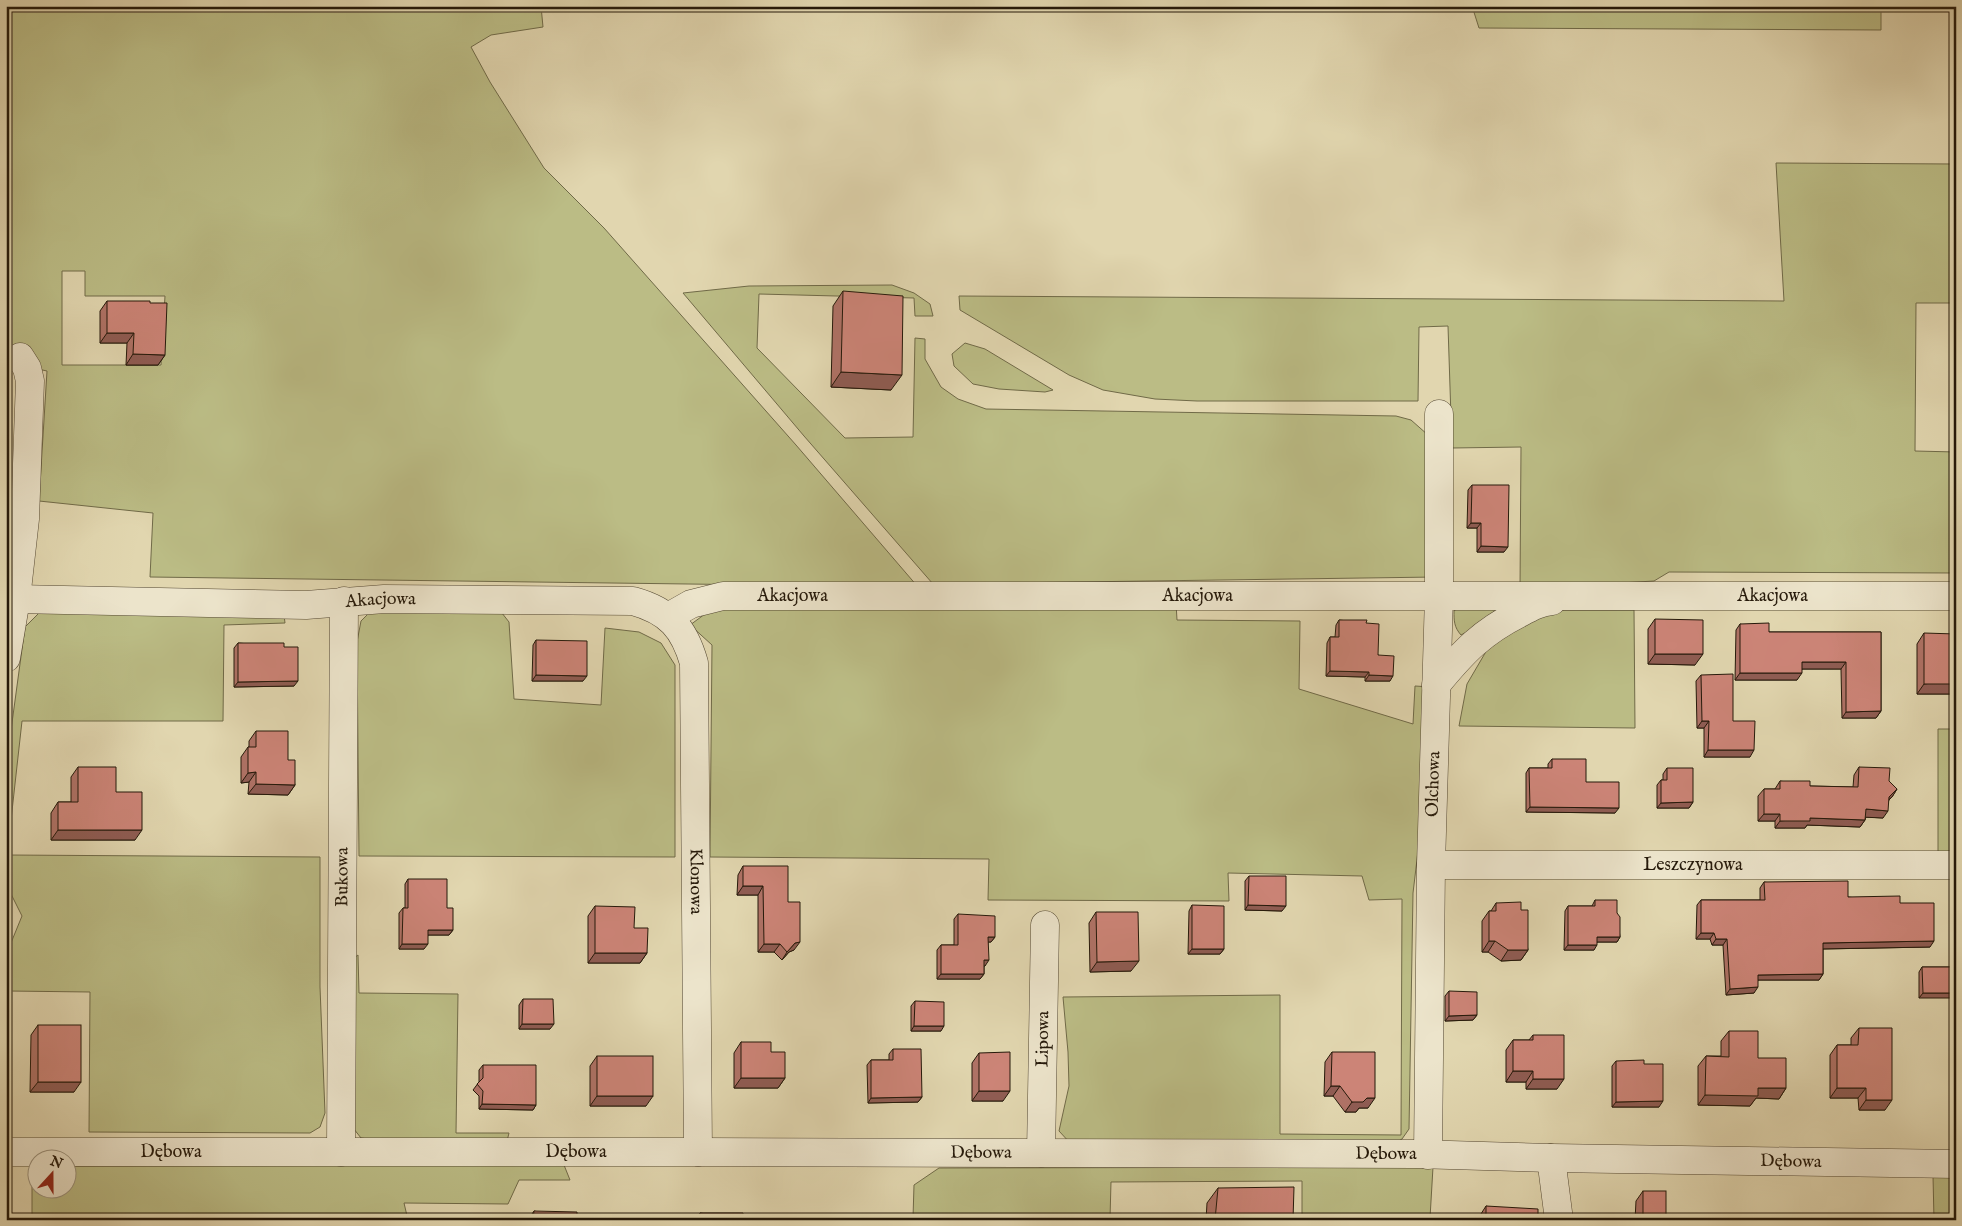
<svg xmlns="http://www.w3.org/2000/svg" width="1962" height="1226" font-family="'IM FELL English',serif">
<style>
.green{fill:#bbbc85;stroke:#706a48;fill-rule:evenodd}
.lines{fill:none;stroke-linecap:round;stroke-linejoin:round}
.street-casing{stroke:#544833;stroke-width:29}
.street{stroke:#ece4cb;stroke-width:28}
.wall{fill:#af7266;stroke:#25190a}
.shaded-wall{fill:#8f5c53;stroke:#25190a}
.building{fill:#cc8477;stroke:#25190a}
.labels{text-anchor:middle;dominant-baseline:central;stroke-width:4;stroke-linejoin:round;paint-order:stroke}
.street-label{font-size:18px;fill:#25190a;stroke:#ece4cb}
</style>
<rect width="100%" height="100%" fill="#e1d6af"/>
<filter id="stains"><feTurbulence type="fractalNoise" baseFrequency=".004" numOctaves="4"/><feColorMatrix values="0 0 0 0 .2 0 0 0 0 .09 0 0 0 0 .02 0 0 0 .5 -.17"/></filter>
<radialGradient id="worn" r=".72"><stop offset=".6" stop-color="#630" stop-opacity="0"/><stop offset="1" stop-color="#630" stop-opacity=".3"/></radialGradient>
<!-- green -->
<g class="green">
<path d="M 6,6 L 541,6 L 543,27 L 491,35 L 471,47 L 490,82 L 544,168 L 604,228 L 796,445 L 918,587 L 150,577 L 153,513 L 39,501 L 47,371 L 15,364 L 6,364 ZM 62,271 L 85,271 L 85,296 L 165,296 L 161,365 L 62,365 Z"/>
<polygon points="1472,6 1881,6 1881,30 1479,28"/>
<polygon points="1776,163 1956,164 1956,303 1916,303 1915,451 1956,452 1956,573 1669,572 1654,581 1520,589 1521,447 1452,448 1448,326 1419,327 1418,401 1197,401 1155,399 1103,390 1069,375 960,310 959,296 1784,301"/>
<polygon points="892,285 914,293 930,304 933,316 915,316 914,298 759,294 757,348 845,438 913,437 915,338 925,339 925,359 941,387 958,399 986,409 1396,416 1411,420 1428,435 1436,577 933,584 804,436 683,293 749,286"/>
<polygon points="965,343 985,349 1053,390 1045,392 999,389 973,384 954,366 952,354"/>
<polygon points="1176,603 1177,620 1300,621 1299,689 1413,724 1415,686 1431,687 1423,809 1413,893 1409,1129 1402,1139 1390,1146 1071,1144 1059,1131 1069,1086 1068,1052 1063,997 1280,995 1280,1134 1401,1135 1402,899 1369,900 1362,876 1228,873 1229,901 988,900 989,859 710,857 712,645 690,625 716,606"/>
<path d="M 1460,606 L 1496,610 L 1478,626 L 1461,635 C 1454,627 1454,621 1454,611 Z"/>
<polygon points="498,608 509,622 514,699 601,705 605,628 639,632 661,643 675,665 675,857 359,856 357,642 361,621 369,613"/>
<polygon points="42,610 284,615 285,623 224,625 223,721 22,721 11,820 6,818 6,767 25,627"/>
<polygon points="1564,610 1634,610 1635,728 1459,726 1467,684 1491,643 1527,618"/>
<polygon points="1938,729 1956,729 1956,853 1938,852"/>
<polygon points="8,855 320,857 320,987 325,1113 320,1127 310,1133 89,1132 90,992 8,991 6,987 6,955 22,916 9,890"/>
<polygon points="358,955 359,993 458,994 456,1133 509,1133 506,1145 401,1144 361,1138 350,1124 350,961"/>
<polygon points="564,1165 570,1180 519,1180 508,1204 404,1203 408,1220 32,1220 32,1166 37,1166 38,1188 68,1188 68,1166"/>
<polygon points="1433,1167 1430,1218 1302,1217 1302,1181 1111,1182 1110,1218 913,1218 914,1185 939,1168"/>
<polygon points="1933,1176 1956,1176 1956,1220 1934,1220"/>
</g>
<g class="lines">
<!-- street casing -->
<g class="street-casing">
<g id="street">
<path id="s1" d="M 6,597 L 16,599 L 306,605 L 384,599 L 633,601 C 669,611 684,628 694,663 L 698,1152"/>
<path id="s2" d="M 668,617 L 691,604 L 723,596 L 1956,596"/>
<polyline points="6,658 16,599 25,519 30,381 27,368 20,357"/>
<path d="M 1436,685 C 1463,652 1482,632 1520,613 C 1531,607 1540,602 1552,601"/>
<path id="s3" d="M 1431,865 L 1956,865"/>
<path id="s4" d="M 6,1152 L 698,1152 L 1416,1154 L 1551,1158 L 1956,1164"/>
<path id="s5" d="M 341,1152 L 344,601"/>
<path id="s6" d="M 1041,1153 L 1045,925"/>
<path id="s7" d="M 1428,1155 L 1431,865 L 1439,596 L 1439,414"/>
<polyline points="1551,1158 1559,1220"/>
</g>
</g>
<!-- street -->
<use href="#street" class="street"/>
</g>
<!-- wall -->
<g class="wall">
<polygon points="843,291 891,390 831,387 833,306"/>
<polygon points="107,301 165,355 158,365 126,365 127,343 100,343 100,311"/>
<polygon points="1472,485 1504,552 1477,552 1477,528 1467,528 1468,490"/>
<polygon points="1655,619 1695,665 1648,664 1648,629"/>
<polygon points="1339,620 1366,623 1378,655 1390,681 1365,681 1365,677 1326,676 1327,643 1330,637 1335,637 1336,625"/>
<polygon points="1740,624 1769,632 1881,632 1881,711 1876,718 1842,718 1841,669 1802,669 1797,680 1735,680 1736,630"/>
<polygon points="1924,633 1955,688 1950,694 1917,694 1917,644"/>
<polygon points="536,640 583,681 532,681 533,645"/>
<polygon points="238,643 284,647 294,686 234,687 234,648"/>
<polygon points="1701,675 1750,757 1704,757 1704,728 1697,728 1696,681"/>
<polygon points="256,731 288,760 295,785 288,795 248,794 249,782 241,783 241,757 248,747 249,747 249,741"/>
<polygon points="1552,759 1586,782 1615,813 1526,812 1526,773 1529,768 1548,768 1548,764"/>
<polygon points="78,767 116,792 135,840 51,840 51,813 58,802 71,802 71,777"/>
<polygon points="1859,767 1889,781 1897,789 1892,797 1889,800 1883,818 1866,817 1865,820 1860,827 1807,825 1805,828 1775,828 1775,821 1758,821 1758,796 1764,789 1775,789 1780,781 1810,786 1853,787 1854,775"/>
<polygon points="1667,768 1693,802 1689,808 1657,808 1657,785 1661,780 1663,780 1663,774"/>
<polygon points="743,866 788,902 794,950 789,952 782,960 774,952 758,952 758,895 737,895 738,875"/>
<polygon points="1249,876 1282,911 1245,910 1245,881"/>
<polygon points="408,879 453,930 449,935 428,935 424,949 399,949 399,913 403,908 405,908 405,884"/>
<polygon points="1764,882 1848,897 1900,903 1930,947 1823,949 1823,974 1819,980 1758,980 1754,993 1726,995 1723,945 1712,945 1710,939 1696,939 1697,905 1701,900 1760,900 1760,888"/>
<polygon points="1595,900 1617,913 1620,937 1617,942 1597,942 1594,950 1564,950 1565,911 1568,906 1592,906"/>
<polygon points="1496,903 1521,910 1528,950 1521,960 1501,961 1488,952 1482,952 1482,921 1489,911 1491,911"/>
<polygon points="1192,905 1224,949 1220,954 1188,954 1189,911"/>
<polygon points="595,906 634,928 647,953 640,963 588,963 588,916"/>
<polygon points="1096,912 1131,971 1090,972 1089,923"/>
<polygon points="958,914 995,937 991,942 988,942 985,966 984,966 984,974 980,979 937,979 937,950 941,945 954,945 954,919"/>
<polygon points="1922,967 1956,967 1919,998 1919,972"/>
<polygon points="1449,991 1477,1015 1473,1020 1445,1021 1445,996"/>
<polygon points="523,999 550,1029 519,1029 519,1005"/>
<polygon points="915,1001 941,1031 911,1031 911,1006"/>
<polygon points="38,1025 74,1092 30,1092 31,1035"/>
<polygon points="1859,1028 1885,1110 1859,1110 1858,1098 1830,1098 1830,1055 1837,1045 1851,1045 1851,1038"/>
<polygon points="1729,1031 1758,1058 1786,1088 1779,1099 1756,1098 1750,1106 1698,1105 1698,1066 1706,1056 1721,1056 1721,1041"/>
<polygon points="1533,1035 1557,1089 1526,1089 1526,1082 1506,1082 1506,1050 1513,1040 1529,1040"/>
<polygon points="741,1042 771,1052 785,1078 778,1088 734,1088 734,1053"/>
<polygon points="893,1049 922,1097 918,1102 868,1103 867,1065 871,1060 889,1060 889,1054"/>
<polygon points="1332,1052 1368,1108 1359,1108 1356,1112 1345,1112 1333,1096 1324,1096 1325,1062"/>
<polygon points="979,1053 1003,1101 972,1101 972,1063"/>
<polygon points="597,1056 646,1106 590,1106 590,1066"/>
<polygon points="1616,1061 1659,1107 1612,1107 1612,1066"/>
<polygon points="483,1065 536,1105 533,1110 479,1109 479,1096 473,1090 479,1082 479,1070"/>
<polygon points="1218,1188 1293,1220 1206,1220 1207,1203"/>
<polygon points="1643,1191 1666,1220 1635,1220 1636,1201"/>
<polygon points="1486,1206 1538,1220 1479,1220 1479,1217"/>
<polygon points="534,1211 577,1220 528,1220"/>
<polygon points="700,1213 743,1220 695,1220"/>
</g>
<!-- shaded-wall -->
<g class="shaded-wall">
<polygon points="107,333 134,333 127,343 100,343"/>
<polygon points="133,354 165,355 158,365 126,365"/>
<polygon points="841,372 902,375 891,390 831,387"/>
<polygon points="1471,523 1481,523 1477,528 1467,528"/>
<polygon points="1481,546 1508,547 1504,552 1477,552"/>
<polygon points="1655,654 1703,654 1695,665 1648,664"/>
<polygon points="1802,662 1846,662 1841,669 1798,669"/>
<polygon points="1330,671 1369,672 1365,677 1326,676"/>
<polygon points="1740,673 1802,673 1797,680 1735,680"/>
<polygon points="536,675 587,676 583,681 532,681"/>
<polygon points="1369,675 1393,676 1390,681 1365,681"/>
<polygon points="1956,680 1956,688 1955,688 1950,694 1917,694 1924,684"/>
<polygon points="298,681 294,686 234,687 238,682"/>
<polygon points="1881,711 1876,718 1842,718 1846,712"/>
<polygon points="1702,721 1709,721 1704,728 1697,728"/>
<polygon points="1708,750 1754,750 1750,757 1704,757"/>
<polygon points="256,772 249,782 241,783 248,773"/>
<polygon points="256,784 295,785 288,795 248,794"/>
<polygon points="1897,789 1892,797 1883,804 1889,797"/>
<polygon points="1693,802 1689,808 1657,808 1661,803"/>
<polygon points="1530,807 1619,808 1615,813 1526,812"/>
<polygon points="1866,809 1888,811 1883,818 1861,817"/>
<polygon points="1764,814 1780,814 1775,821 1758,821"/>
<polygon points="1810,818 1865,820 1860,827 1807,825 1805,828 1775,828 1780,821"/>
<polygon points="58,830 142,830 135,840 51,840"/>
<polygon points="743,886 763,886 758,895 737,895"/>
<polygon points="1248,905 1286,906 1282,911 1245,910"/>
<polygon points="428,930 453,930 449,935 424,935"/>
<polygon points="1701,933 1714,933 1710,939 1696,939"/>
<polygon points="988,937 995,937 991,942 984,942"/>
<polygon points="1597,937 1620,937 1617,942 1594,942"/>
<polygon points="1716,939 1727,939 1723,945 1712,945"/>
<polygon points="1489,941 1495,941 1488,952 1482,952"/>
<polygon points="1934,941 1930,947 1819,949 1823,943"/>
<polygon points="800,942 794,950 789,952 782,960 787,952 795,943"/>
<polygon points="402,944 428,944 424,949 399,949"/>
<polygon points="764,944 780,944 774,952 758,952"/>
<polygon points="1568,945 1597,945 1594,950 1564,950"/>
<polygon points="1192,949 1224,949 1220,954 1188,954"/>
<polygon points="1508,950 1528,950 1521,960 1501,961"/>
<polygon points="595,953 647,953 640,963 588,963"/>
<polygon points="984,960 989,960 985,966 980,966"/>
<polygon points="1139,961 1131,971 1090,972 1097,962"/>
<polygon points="941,974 984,974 980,979 937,979"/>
<polygon points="1823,974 1819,980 1754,980 1758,975"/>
<polygon points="1758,987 1754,993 1726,995 1730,989"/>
<polygon points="1923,993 1956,993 1956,998 1919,998"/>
<polygon points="1477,1015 1473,1020 1445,1021 1449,1016"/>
<polygon points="522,1024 554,1024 550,1029 519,1029"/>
<polygon points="914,1026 944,1026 941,1031 911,1031"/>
<polygon points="1513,1071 1533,1071 1526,1082 1506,1082"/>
<polygon points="741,1078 785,1078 778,1088 734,1088"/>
<polygon points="1533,1079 1564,1079 1557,1089 1526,1089"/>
<polygon points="38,1082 81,1082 74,1092 30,1092"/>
<polygon points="1331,1086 1340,1086 1333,1096 1324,1096"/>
<polygon points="1758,1088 1786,1088 1779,1099 1756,1098 1750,1106 1698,1105 1705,1095"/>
<polygon points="1837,1088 1866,1088 1858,1098 1830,1098"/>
<polygon points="979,1091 1010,1091 1003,1101 972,1101"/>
<polygon points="597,1096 653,1096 646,1106 590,1106"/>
<polygon points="922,1097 918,1102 868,1103 871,1098"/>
<polygon points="1367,1098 1375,1098 1368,1108 1359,1108 1356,1112 1345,1112 1352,1102"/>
<polygon points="1866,1100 1892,1100 1885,1110 1859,1110"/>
<polygon points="1663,1101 1659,1107 1612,1107 1616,1102"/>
<polygon points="482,1104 536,1105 533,1110 479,1109"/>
</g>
<!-- building -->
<g class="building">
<polygon points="843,291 903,296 902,375 841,372"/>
<polygon points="107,301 150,301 150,303 167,303 165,355 133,354 134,333 107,333"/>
<polygon points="1472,485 1509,485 1508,547 1481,546 1481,523 1471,523"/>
<polygon points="1655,619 1703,620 1703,654 1655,654"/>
<polygon points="1339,620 1367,620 1366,623 1379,624 1378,655 1394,656 1393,676 1369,675 1369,672 1330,671 1330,637 1339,637"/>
<polygon points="1769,623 1769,632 1881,632 1881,711 1846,712 1846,662 1802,662 1802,673 1740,673 1740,624"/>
<polygon points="1924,633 1956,634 1956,684 1924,684"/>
<polygon points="536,640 587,641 587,676 536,675"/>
<polygon points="238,643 284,643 284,647 298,647 298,681 238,682"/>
<polygon points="1733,674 1733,721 1755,721 1754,750 1708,750 1709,721 1702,721 1701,675"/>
<polygon points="256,731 288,731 288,760 295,760 295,785 256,784 256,772 248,773 248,747 256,747"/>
<polygon points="1552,759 1586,759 1586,782 1619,782 1619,808 1530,807 1529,768 1552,768"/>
<polygon points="78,767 116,767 116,792 142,792 142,830 58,830 58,802 78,802"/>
<polygon points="1859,767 1890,768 1889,781 1897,789 1889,797 1888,811 1866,809 1865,820 1810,818 1810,821 1780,821 1780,814 1764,814 1764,789 1780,789 1780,781 1810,781 1810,786 1858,787"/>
<polygon points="1667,768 1693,768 1693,802 1661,803 1661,780 1667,780"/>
<polygon points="743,866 788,866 788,902 800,902 800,942 795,943 787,952 780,944 764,944 763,886 743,886"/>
<polygon points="1249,876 1286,876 1286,906 1248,905"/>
<polygon points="408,879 447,879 447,908 453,908 453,930 428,930 428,944 402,944 403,908 408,908"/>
<polygon points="1848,881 1848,897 1900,896 1900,903 1934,903 1934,941 1823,943 1823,974 1758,975 1758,987 1730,989 1727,939 1716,939 1714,933 1701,933 1701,900 1765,900 1764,882"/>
<polygon points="1595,900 1617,900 1617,913 1620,917 1620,937 1597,937 1597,945 1568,945 1568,906 1595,906"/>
<polygon points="1521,902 1521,910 1528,910 1528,950 1508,950 1495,941 1489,941 1489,911 1496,911 1496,903"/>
<polygon points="1192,905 1224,906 1224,949 1192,949"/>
<polygon points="595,906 635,907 634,928 648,928 647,953 595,953"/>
<polygon points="1096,912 1138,912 1139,961 1097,962"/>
<polygon points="958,914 995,916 995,937 988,937 989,960 984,960 984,974 941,974 941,945 958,945"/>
<polygon points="1922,967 1956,967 1956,993 1923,993"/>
<polygon points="1449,991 1477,992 1477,1015 1449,1016"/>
<polygon points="523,999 553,999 554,1024 522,1024"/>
<polygon points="915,1001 944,1002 944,1026 914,1026"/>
<rect x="38" y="1025" width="43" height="57"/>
<polygon points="1859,1028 1892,1028 1892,1100 1866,1100 1866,1088 1837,1088 1837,1045 1858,1045"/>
<polygon points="1729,1031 1758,1031 1758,1058 1786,1058 1786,1088 1758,1088 1758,1096 1705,1095 1706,1056 1729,1057"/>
<polygon points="1533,1035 1564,1035 1564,1079 1533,1079 1533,1071 1513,1071 1513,1040 1533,1040"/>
<polygon points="741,1042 771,1042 771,1052 785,1052 785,1078 741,1078"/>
<polygon points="893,1049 921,1049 922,1097 871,1098 871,1060 893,1060"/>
<polygon points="1010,1052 1010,1091 979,1091 979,1053"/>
<polygon points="1332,1052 1375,1052 1375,1098 1367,1098 1363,1102 1352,1102 1340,1086 1331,1086"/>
<rect x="597" y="1056" width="56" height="40"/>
<polygon points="1644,1060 1644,1064 1663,1064 1663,1101 1616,1102 1616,1061"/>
<polygon points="483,1065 536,1065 536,1105 482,1104 483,1091 477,1084 483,1078"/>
<polygon points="1294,1187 1293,1220 1215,1220 1218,1188"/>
<rect x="1643" y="1191" width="23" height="29"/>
<polygon points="1486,1206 1538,1209 1538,1220 1486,1220"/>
<polygon points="534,1211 577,1212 577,1220 533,1220"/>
<polygon points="700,1213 743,1213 743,1220 699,1220"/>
<polygon points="1332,1216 1375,1220 1332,1220"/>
<polygon points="809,1218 861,1220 809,1220"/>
</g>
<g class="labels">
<!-- street labels -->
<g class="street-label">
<text stroke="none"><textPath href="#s2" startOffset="129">Akacjowa</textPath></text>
<text stroke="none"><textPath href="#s2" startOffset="534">Akacjowa</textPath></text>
<text stroke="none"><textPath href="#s2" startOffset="1109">Akacjowa</textPath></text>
<text stroke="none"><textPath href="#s1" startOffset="375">Akacjowa</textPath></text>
<text stroke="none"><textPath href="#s7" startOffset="371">Olchowa</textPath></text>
<text stroke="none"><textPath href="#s3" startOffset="262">Leszczynowa</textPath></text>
<text stroke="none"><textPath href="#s5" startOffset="275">Bukowa</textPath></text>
<text stroke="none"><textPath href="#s1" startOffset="938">Klonowa</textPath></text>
<text stroke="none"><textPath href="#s6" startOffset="114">Lipowa</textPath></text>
<text stroke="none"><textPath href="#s4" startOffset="165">Dębowa</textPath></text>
<text stroke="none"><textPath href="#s4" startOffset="570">Dębowa</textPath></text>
<text stroke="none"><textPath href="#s4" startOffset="975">Dębowa</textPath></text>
<text stroke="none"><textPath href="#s4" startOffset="1380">Dębowa</textPath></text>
<text stroke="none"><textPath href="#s4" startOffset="1785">Dębowa</textPath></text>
</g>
</g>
<!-- margin -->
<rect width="1962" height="1226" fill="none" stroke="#e1d6af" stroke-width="25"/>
<rect x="8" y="8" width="1947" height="1211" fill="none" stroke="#25190a" stroke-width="2.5"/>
<rect x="12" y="12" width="1937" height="1201" fill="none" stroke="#25190a"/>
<!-- north arrow -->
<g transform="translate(52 1174) rotate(21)"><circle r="24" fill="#ece4cb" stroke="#9c937e"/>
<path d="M0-4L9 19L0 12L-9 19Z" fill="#8f2418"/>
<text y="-8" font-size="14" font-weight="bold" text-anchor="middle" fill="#25190a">N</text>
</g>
<rect width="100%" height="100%" filter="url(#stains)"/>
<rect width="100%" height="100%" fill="url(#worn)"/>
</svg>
